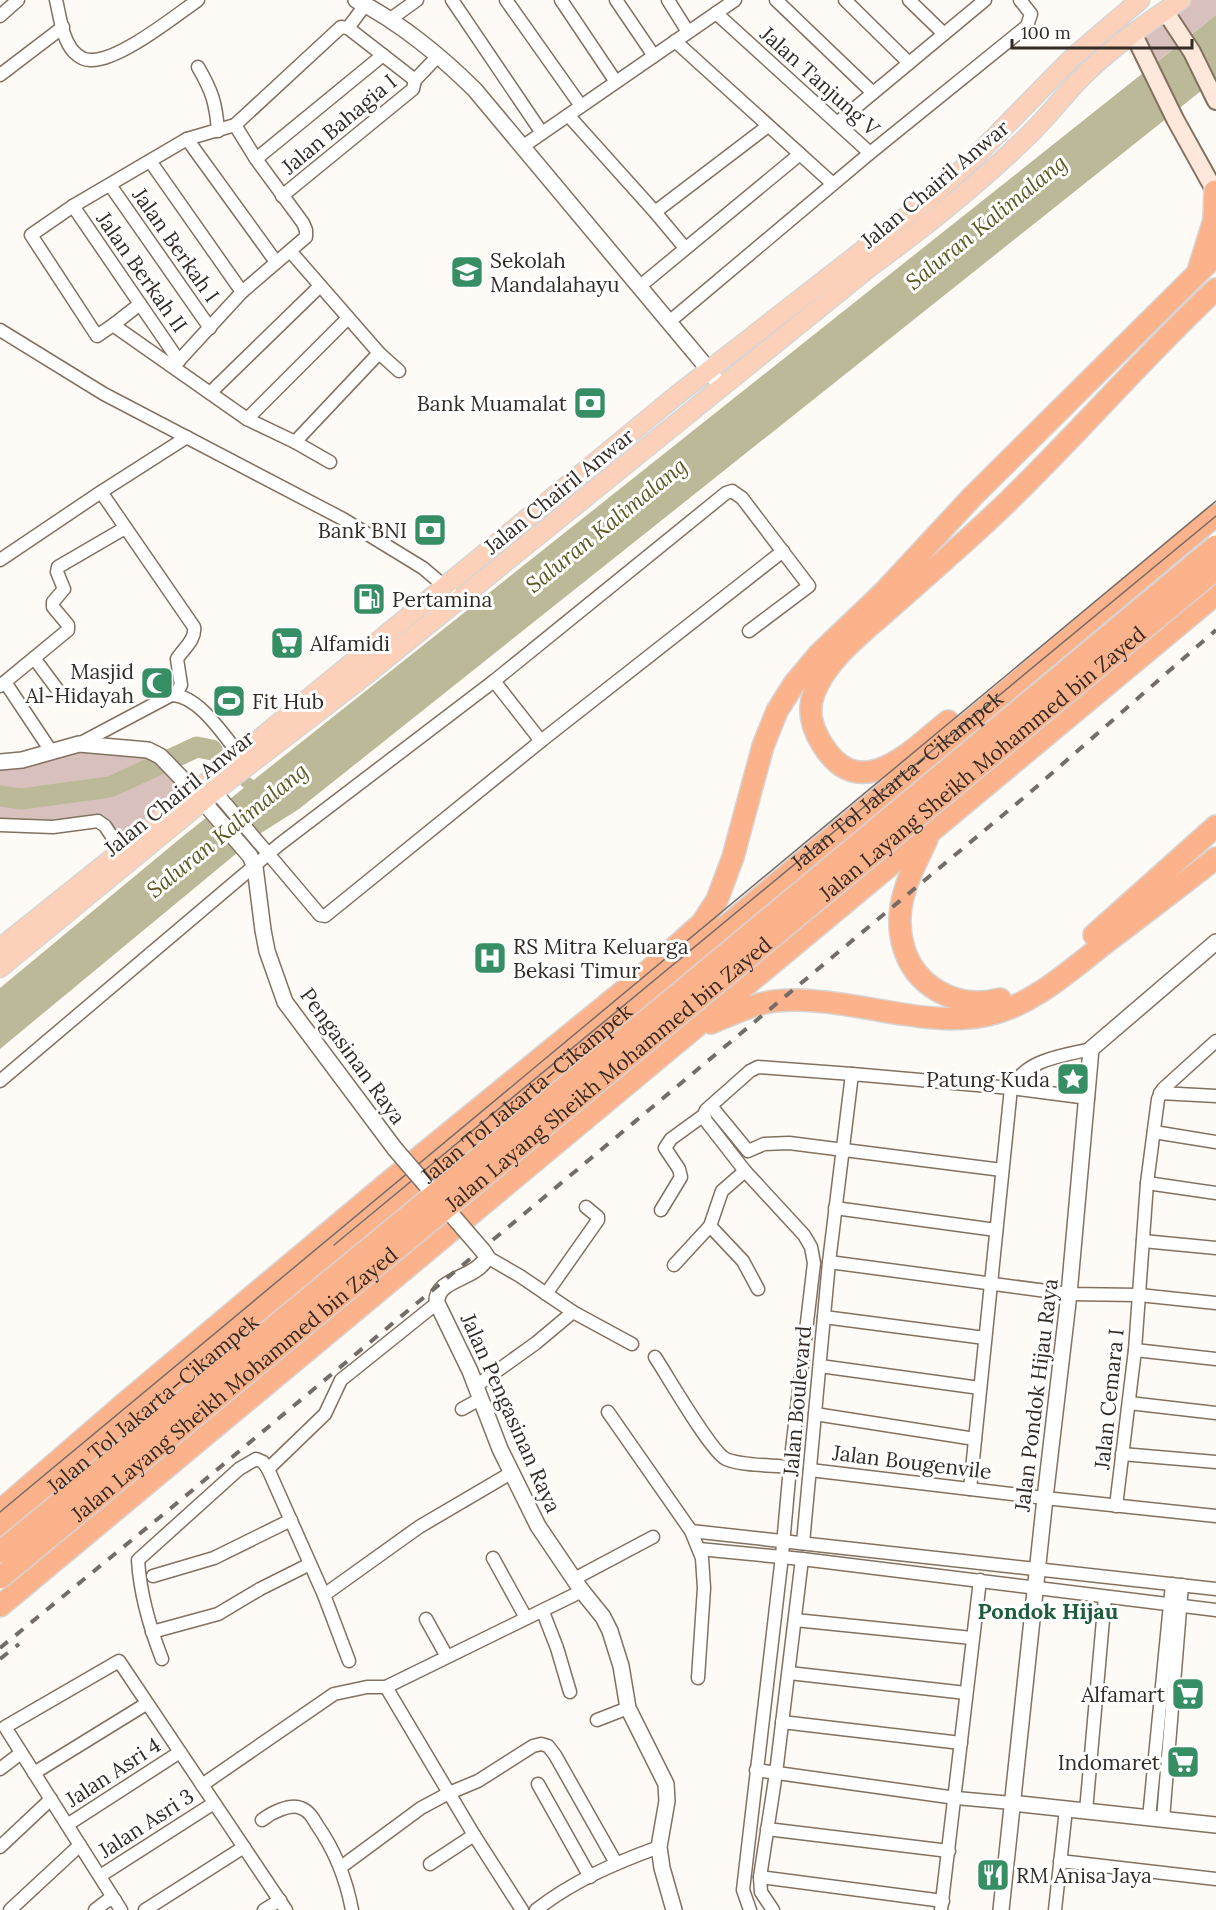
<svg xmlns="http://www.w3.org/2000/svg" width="1216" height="1910" font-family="Lora,serif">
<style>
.green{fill:#d8c0bc}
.water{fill:#bbb998}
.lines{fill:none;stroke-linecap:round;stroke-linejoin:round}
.canal{stroke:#bbb998;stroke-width:12}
.river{stroke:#bbb998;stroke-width:21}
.minor-casing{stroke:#827160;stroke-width:15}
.tertiary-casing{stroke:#827160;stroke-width:18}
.secondary-casing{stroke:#827160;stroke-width:20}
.primary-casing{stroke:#d6d5d3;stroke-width:21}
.motorway-casing{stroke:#d6d5d3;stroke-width:24}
.minor{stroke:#fff;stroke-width:12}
.tertiary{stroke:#fff;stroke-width:15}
.secondary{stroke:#fee8dc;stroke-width:16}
.primary{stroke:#fdd1b9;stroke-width:18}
.motorway{stroke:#fcb28b;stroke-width:21}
.tram{stroke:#746d67;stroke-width:1.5}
.rail{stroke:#746d67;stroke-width:4;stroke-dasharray:10 10;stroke-linecap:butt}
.tertiary-bridge-casing{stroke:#827160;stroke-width:18;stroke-linecap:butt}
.motorway-bridge-casing{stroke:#d6d5d3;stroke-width:24;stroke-linecap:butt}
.tertiary-bridge{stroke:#fff;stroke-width:15}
.motorway-bridge{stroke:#fcb28b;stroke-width:21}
.labels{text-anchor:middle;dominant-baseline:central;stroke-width:6;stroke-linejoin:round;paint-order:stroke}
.street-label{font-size:21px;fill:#332b24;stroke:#fff}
.poi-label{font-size:21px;fill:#332b24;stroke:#fff;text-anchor:start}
.water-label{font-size:22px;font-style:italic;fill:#5d5821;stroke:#fff}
.neighbourhood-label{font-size:22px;font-weight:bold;fill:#1e5c3e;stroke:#fff}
</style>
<rect width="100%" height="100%" fill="#fefaf6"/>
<!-- green -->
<g class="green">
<polygon points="1181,0 1216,0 1216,15 1149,68 1133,33"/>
<polygon points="148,750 195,792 121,850 104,824 0,825 0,762 51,751"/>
</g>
<!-- water -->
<polygon class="water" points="1216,15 1216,79 299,809 261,833 0,1049 0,988 182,837"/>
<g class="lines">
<!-- canal -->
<polyline class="canal" points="246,782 249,784"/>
<!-- river -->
<polyline class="river" points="0,796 21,799 110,787 197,747 212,750"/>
<!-- minor casing -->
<g class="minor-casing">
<g id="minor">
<path d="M 56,0 C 60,16 62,39 74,52 C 78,56 84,60 90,60 C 118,62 175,16 198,0"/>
<polyline points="452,0 542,133"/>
<polyline points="506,0 581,106"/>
<polyline points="561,0 616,82"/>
<polyline points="616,0 654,56"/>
<polyline points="668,0 688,32"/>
<polyline points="776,0 873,93"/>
<polyline points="845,0 909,63"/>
<polyline points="909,0 944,34"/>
<polyline points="716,13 870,153"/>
<polyline points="0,16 18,0"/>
<polyline points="389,20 417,0"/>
<polyline points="348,28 365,5"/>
<polyline points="675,41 833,184"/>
<path d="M 198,67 C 212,91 216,103 218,131"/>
<polyline points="0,75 63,27"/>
<polyline points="415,80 438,56"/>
<polyline points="568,115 655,212 768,126"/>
<polyline points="837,123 985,0"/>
<polyline points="187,139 276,262"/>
<polyline points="522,147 735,0"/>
<polyline points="256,159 383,55"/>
<polyline points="150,161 242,292"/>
<polyline points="110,185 210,328"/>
<polyline points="282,196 413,89 415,80"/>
<polyline points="73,206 179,361"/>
<polyline points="655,212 685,248"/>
<polyline points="291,252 379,353 399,371"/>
<polyline points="639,287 800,154"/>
<polyline points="140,304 113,325 247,419 295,442 330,462"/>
<polyline points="669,322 870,153 1027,26 1031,14 1020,0"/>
<polyline points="113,325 97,336 31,235 73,206 187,139 235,125 341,27 348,28 415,80"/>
<polyline points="0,330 104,394 343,519 423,568 450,591"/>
<polyline points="173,367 242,292 306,237 306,230 303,223 256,159 235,125"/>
<polyline points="210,393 320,286"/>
<polyline points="247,419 348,318"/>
<polyline points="295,442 379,353"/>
<polyline points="101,492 187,437"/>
<path d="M 0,560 L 101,492 L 194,627 C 196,640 183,649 177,659 L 181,685 L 177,692 L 79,744"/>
<polyline points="34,658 60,693"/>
<polyline points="494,681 541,741"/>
<polyline points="5,682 51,751"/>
<polyline points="0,686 68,630 68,625 53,607 53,602 64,589 57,572 58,567 125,528"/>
<path d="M 173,695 C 200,697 223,735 240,755"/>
<polyline points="210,785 320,915 325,916 541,741 783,551"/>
<polyline points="0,825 53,827 98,821 105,826 121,850"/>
<polyline points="0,1081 280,844 494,681 726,493 732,491 742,498 809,586 749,631"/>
<polyline points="1160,1093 1216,1096"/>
<polyline points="711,1106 748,1151 764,1144 789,1143 1002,1170"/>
<polyline points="1154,1132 1216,1142"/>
<polyline points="1147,1183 1216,1193"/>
<polyline points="835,1208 996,1230"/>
<polyline points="661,1210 681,1177 679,1169 665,1148 671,1139 704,1115"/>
<polyline points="710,1226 743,1261 758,1289"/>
<polyline points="1143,1241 1216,1248"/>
<polyline points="487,1257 520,1276 573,1312 632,1344"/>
<polyline points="829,1262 1069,1294 1139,1295 1216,1303"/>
<polyline points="674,1265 710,1226 722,1191 745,1171"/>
<polyline points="546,1294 598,1220 598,1217 586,1207"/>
<polyline points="824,1317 985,1338"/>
<polyline points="1135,1350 1216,1359"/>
<path d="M 655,1357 C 667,1375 711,1452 726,1459 C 742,1466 772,1465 790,1467"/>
<polyline points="820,1366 980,1388"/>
<polyline points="476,1386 536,1343 573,1312"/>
<polyline points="1129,1403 1216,1413"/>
<polyline points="462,1409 480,1399"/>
<polyline points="608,1412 691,1531 702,1558 704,1588 698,1678"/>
<polyline points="815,1414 975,1439"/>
<polyline points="1122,1454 1216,1462"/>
<polyline points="268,1469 325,1414 341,1380 437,1303"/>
<polyline points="810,1470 1045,1498 1216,1516"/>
<path d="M 970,1489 L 1011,1088 C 1027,1059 1061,1056 1091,1049"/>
<polyline points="1116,1506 1135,1350 1147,1183 1158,1099 1163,1089 1216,1041"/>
<polyline points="691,1531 1216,1589"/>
<polyline points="803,1543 829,1262 852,1074 1011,1088 1088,1098"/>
<polyline points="699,1549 802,1559 1216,1610"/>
<polyline points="493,1558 526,1618"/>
<polyline points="153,1576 214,1558 291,1520"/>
<polyline points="574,1579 653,1537"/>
<polyline points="324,1595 419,1527 511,1473"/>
<polyline points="543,1612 557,1648 570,1692"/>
<polyline points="426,1619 446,1655"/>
<polyline points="795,1620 972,1638"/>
<polyline points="152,1632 218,1614 260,1589 310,1564"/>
<path d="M 162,1659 C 150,1628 140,1594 138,1560 L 239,1469 L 256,1459 L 263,1462 L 268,1469 L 324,1595 L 349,1661"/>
<polyline points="789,1673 966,1693"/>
<polyline points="386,1687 474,1835 522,1910"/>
<polyline points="597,1720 628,1708"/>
<polyline points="782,1722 961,1743"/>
<polyline points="0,1769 21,1753"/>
<polyline points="756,1770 956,1798 1012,1803"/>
<polyline points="34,1773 146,1704"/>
<polyline points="538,1784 590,1877"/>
<polyline points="202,1785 334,1694 367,1687 386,1687 582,1591"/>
<polyline points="1086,1811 1105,1597"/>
<polyline points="1149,1818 1172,1584"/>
<polyline points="1163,1819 1182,1585"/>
<path d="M 262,1820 C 271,1813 290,1803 301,1808 C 309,1811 313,1818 317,1825 C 336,1852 346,1878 352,1910"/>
<polyline points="67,1825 180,1752"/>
<polyline points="767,1829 949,1851"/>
<polyline points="0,1847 51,1799"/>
<polyline points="1060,1861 1216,1879"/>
<polyline points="430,1864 474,1835"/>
<polyline points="341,1867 421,1808 449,1793 478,1781 533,1746 541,1744 548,1746 555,1755 616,1863"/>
<polyline points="100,1876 214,1803"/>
<polyline points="760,1877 943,1901"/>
<polyline points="10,1910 80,1845"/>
<polyline points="95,1910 108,1900 115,1900"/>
<polyline points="121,1910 5,1727 119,1661 286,1910"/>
<polyline points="145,1910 244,1847"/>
<polyline points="264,1910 280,1900"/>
<path d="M 536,1910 C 573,1881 615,1863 659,1847"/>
<polyline points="750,1910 743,1890 782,1556 790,1467 814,1263 811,1247 804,1235 745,1171 706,1121 704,1115 706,1110 750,1071 758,1067 852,1074"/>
<polyline points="773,1910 761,1892 760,1877 776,1773 802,1559"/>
<polyline points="941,1910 980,1580"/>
<polyline points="1055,1910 1066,1809"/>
</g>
</g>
<!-- tertiary casing -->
<g class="tertiary-casing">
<g id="tertiary">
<path d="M 356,0 C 398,21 442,57 475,90 L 709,370 L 721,387"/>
<polyline points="0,762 22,760 79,744 148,750 160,756 195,792 250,856 255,867 263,930 267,951 285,1002 395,1149"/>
<path d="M 483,1251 L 487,1257 C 476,1280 435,1278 437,1303 L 470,1371 L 500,1449 L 538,1526 L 582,1591 L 603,1617 L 610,1631 L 621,1666 L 628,1708 L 666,1784 L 667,1801 L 659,1847 L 662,1868 L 674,1910"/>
<polyline points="1012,1803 1216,1825"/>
<polyline points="1001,1910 1045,1498 1069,1294 1091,1049 1216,942"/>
</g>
</g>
<!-- secondary casing -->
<g class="secondary-casing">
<g id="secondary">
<polyline points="1165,11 1192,52 1216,101"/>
<polyline points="1133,33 1175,119 1216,193"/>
</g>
</g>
<!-- primary casing -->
<g class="primary-casing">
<g id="primary">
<polyline points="0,948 195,792 677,395 926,201 968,164 1072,58 1140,0"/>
<path d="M 0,968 L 215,791 L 362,678 L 871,266 C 928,225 982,181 1032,132 C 1048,116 1062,98 1078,81 C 1108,50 1145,24 1181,0"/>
</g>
</g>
<!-- motorway casing -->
<g class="motorway-casing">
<g id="motorway">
<polyline points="1199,268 1214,220 1215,191"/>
<path d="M 948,721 C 911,751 860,806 822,744 C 812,728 807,712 814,693 C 828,658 862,633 889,609 C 925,577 962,545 997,512 C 1073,440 1140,360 1216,289"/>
<path d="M 927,839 C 920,855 910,872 905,890 C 893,928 902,970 938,991 C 957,1002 978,1005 1000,999"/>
<polyline points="1094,935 1216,826"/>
<path d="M 711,1023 C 731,1015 754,1003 776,1001 C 846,994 921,1030 988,1015 C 1033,1005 1069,971 1104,944 C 1141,916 1179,887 1216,858"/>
<polyline points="0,1511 125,1403 384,1186 654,966 702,923 717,900 733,857 763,746 777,711 794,684 819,654 884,592 973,496 1216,255"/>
<path id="s1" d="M 0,1530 L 577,1051 L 1216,515"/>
<polyline points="0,1606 1216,594"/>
</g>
</g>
<!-- minor -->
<use href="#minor" class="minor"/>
<!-- tertiary -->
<use href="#tertiary" class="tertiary"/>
<!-- secondary -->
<use href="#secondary" class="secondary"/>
<!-- primary -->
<use href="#primary" class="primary"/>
<!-- motorway -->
<use href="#motorway" class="motorway"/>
<!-- tram -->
<g class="tram">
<path id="s2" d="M 334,1245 L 1216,516"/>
<polyline points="0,1512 1216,501"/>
</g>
<!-- rail -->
<g class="rail">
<polyline points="0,1648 171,1508 1027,795 1216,630"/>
<polyline points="0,1659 19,1644"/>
</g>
<!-- tertiary-bridge casing -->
<g class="tertiary-bridge-casing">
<polyline id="tertiary-bridge" points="395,1149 483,1251"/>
</g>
<!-- motorway-bridge casing -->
<g class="motorway-bridge-casing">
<g id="motorway-bridge">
<polyline points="0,1552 666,1004 1216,546"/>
<path id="s3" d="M 0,1578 L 1216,569"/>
</g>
</g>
<!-- tertiary-bridge -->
<use href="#tertiary-bridge" class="tertiary-bridge"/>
<!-- motorway-bridge -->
<use href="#motorway-bridge" class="motorway-bridge"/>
</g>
<!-- icons -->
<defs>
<g id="school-square" transform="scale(1.725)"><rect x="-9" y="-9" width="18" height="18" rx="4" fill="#368e64" stroke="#fff"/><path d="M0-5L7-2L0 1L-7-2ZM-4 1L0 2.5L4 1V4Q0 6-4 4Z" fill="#fff"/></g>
<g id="bank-square" transform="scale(1.725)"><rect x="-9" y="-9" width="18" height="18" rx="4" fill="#368e64" stroke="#fff"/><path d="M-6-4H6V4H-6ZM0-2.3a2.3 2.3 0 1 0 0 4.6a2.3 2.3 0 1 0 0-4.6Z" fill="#fff"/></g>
<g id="fuel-square" transform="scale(1.725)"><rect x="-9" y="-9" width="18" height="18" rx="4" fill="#368e64" stroke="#fff"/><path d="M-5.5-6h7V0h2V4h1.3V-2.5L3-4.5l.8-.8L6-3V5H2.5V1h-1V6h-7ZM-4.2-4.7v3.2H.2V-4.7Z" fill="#fff"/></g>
<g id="supermarket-square" transform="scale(1.725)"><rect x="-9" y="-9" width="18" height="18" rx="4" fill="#368e64" stroke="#fff"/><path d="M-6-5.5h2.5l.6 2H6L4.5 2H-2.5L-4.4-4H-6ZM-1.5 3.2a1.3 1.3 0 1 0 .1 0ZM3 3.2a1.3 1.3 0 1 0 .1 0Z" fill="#fff"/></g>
<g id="mosque-square" transform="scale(1.725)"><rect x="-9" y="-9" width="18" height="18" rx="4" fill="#368e64" stroke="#fff"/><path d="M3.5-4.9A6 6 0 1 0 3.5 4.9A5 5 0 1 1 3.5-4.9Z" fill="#fff"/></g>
<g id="stadium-square" transform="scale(1.725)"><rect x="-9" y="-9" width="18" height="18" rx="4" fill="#368e64" stroke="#fff"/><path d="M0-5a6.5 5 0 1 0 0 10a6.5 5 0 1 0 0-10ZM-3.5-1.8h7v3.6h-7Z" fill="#fff"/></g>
<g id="hospital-square" transform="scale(1.725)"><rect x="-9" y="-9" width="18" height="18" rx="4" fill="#368e64" stroke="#fff"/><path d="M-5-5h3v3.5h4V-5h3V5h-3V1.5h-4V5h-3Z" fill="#fff"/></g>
<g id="sight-square" transform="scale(1.725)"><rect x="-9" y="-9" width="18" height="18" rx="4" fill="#368e64" stroke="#fff"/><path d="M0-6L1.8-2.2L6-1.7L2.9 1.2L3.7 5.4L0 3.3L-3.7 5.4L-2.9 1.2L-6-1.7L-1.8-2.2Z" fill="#fff"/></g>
<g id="restaurant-square" transform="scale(1.725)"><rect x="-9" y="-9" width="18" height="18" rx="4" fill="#368e64" stroke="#fff"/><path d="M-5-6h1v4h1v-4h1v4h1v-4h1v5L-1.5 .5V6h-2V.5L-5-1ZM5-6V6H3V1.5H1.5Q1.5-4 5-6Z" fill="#fff"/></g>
</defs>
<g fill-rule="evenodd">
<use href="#school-square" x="467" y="272"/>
<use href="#bank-square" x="590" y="403"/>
<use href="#bank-square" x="430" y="530"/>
<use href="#fuel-square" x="369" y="599"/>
<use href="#supermarket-square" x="287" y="643"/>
<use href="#mosque-square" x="157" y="683"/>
<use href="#stadium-square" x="229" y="701"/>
<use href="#hospital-square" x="490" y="958"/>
<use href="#sight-square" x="1073" y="1079"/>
<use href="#supermarket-square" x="1188" y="1694"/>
<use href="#supermarket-square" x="1183" y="1762"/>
<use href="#restaurant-square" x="993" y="1875"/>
</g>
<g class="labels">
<!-- street labels -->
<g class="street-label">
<text transform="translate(820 81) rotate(42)">Jalan Tanjung V</text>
<text transform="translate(339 124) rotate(-40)">Jalan Bahagia I</text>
<text transform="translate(935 184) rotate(-40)">Jalan Chairil Anwar</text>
<text transform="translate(176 245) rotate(55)">Jalan Berkah I</text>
<text transform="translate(142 272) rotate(55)">Jalan Berkah II</text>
<text transform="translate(559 491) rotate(-39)">Jalan Chairil Anwar</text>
<text stroke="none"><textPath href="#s3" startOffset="1276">Jalan Layang Sheikh Mohammed bin Zayed</textPath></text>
<text stroke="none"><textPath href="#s2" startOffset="730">Jalan Tol Jakarta–Cikampek</textPath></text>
<text transform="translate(179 793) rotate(-39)">Jalan Chairil Anwar</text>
<text transform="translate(353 1056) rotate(54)">Pengasinan Raya</text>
<text stroke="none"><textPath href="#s3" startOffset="790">Jalan Layang Sheikh Mohammed bin Zayed</textPath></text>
<text stroke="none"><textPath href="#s1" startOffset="684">Jalan Tol Jakarta–Cikampek</textPath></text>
<text stroke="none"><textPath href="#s3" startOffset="304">Jalan Layang Sheikh Mohammed bin Zayed</textPath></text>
<text transform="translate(1036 1395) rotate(-83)">Jalan Pondok Hijau Raya</text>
<text transform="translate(1109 1399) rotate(-84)">Jalan Cemara I</text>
<text transform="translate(797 1401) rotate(-85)">Jalan Boulevard</text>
<text stroke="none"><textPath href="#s1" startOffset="198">Jalan Tol Jakarta–Cikampek</textPath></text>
<text transform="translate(511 1413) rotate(66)">Jalan Pengasinan Raya</text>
<text transform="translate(912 1462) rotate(7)">Jalan Bougenvile</text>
<text transform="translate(113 1772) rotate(-33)">Jalan Asri 4</text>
<text transform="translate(146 1823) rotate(-33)">Jalan Asri 3</text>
</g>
<!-- poi labels -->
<g class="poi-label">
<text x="490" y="260">Sekolah<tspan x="490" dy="24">Mandalahayu</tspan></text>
<text x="567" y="403" text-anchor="end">Bank Muamalat</text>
<text x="407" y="530" text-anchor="end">Bank BNI</text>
<text x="392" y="599">Pertamina</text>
<text x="310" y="643">Alfamidi</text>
<text x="134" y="671" text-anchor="end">Masjid<tspan x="134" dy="24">Al-Hidayah</tspan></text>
<text x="252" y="701">Fit Hub</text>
<text x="513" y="946">RS Mitra Keluarga<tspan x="513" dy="24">Bekasi Timur</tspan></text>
<text x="1050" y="1079" text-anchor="end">Patung Kuda</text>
<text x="1165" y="1694" text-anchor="end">Alfamart</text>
<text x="1160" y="1762" text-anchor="end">Indomaret</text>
<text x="1016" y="1875">RM Anisa Jaya</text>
</g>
<!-- water labels -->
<g class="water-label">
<text transform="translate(986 222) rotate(-39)">Saluran Kalimalang</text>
<text transform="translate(606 525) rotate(-39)">Saluran Kalimalang</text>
<text transform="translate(227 830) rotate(-39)">Saluran Kalimalang</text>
</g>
<!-- neighbourhood labels -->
<g class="neighbourhood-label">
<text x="1048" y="1611">Pondok Hijau</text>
</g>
</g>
<!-- scale -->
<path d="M1012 39v9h180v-9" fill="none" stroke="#332b24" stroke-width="3"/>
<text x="1021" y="39" font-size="18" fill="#332b24" stroke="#ffffff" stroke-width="4.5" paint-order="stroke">100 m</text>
</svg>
